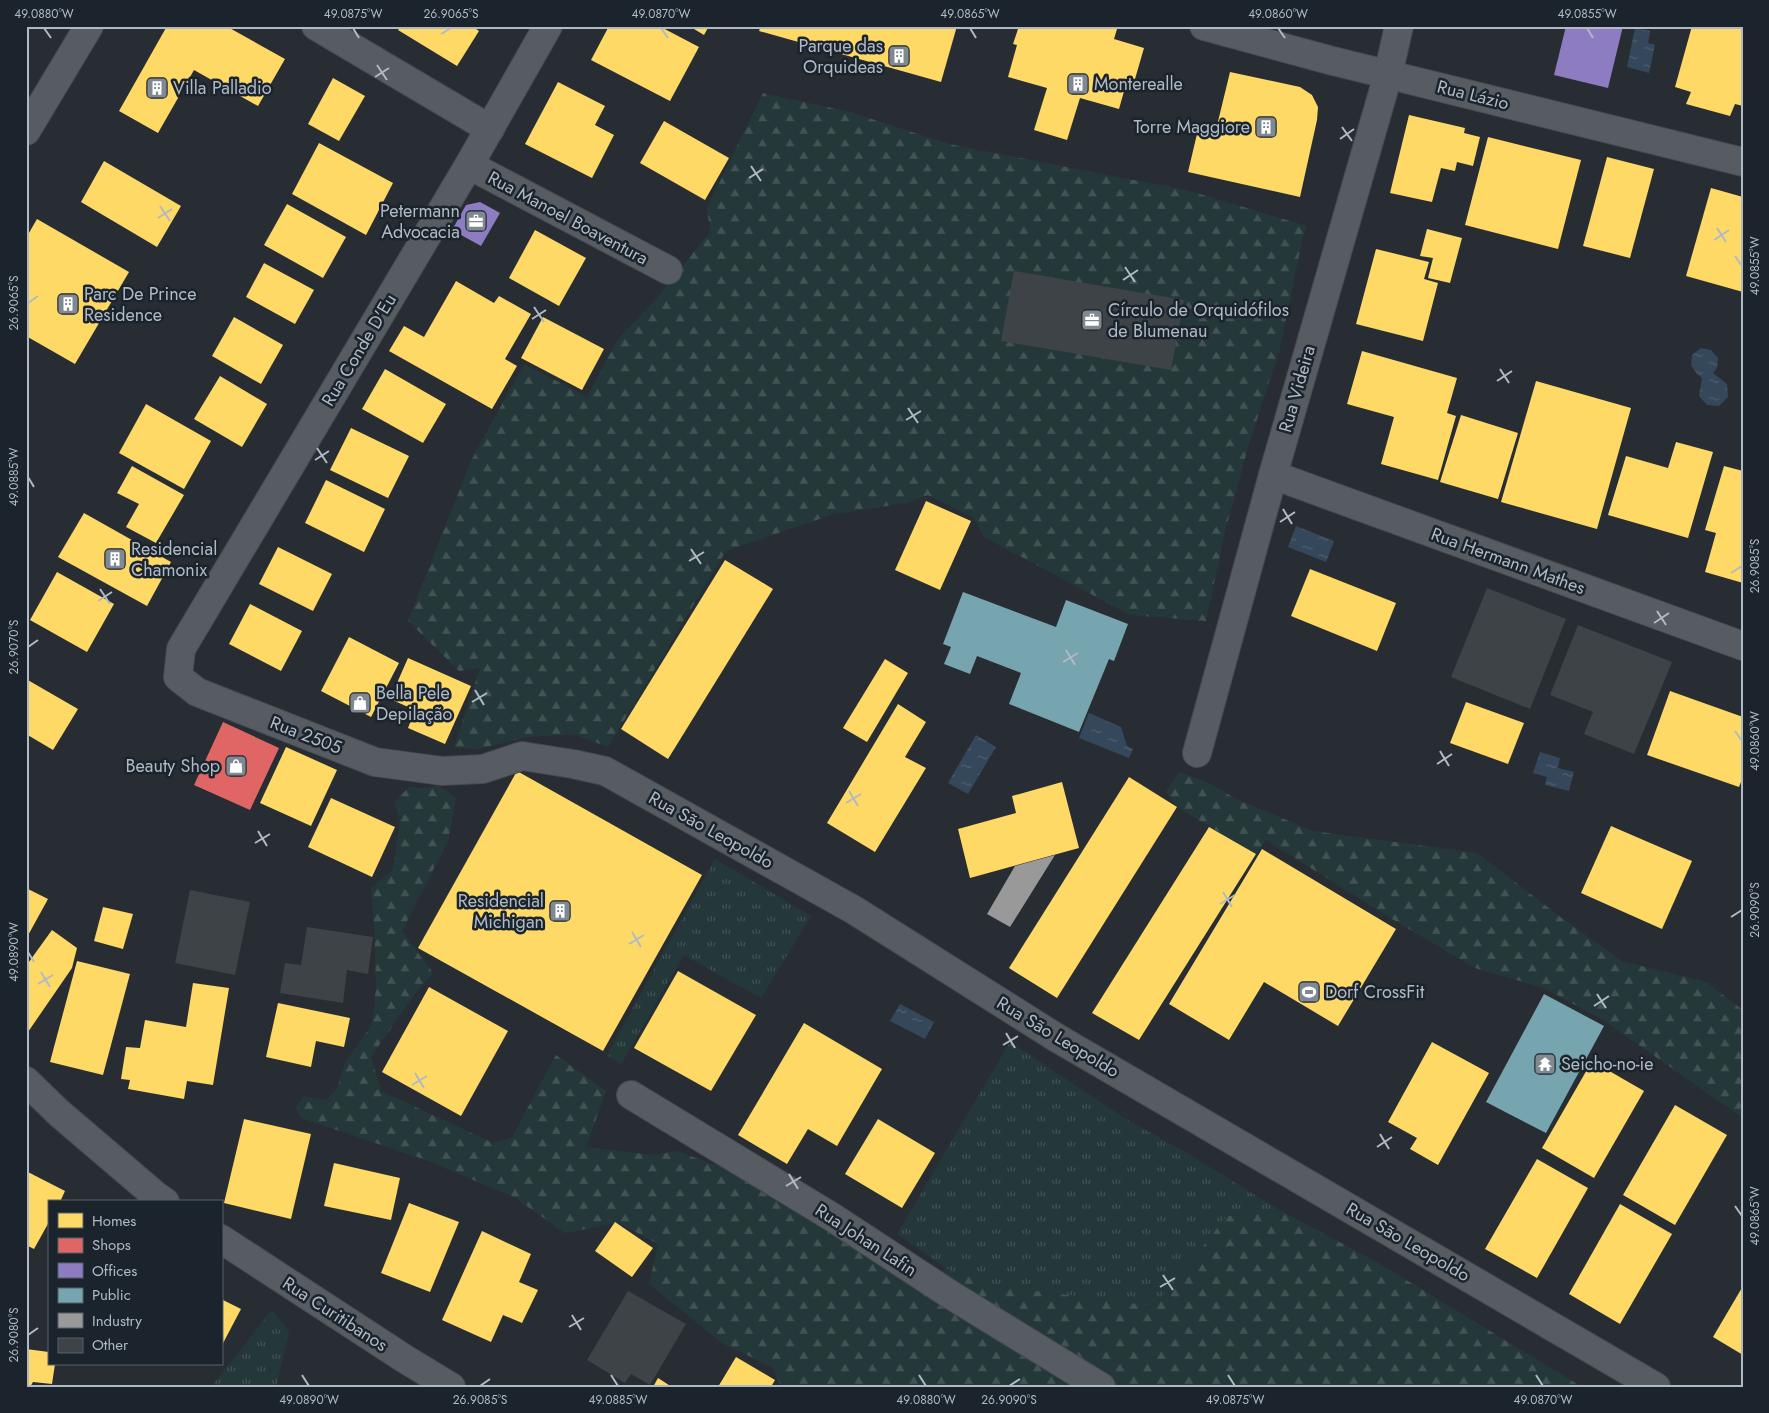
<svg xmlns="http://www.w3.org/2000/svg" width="1769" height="1413" font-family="Jost,sans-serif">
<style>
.grass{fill:url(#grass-tufts)}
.forest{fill:url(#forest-firs)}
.water{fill:url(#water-ripples)}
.homes{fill:#ffd966}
.shops{fill:#e06666}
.offices{fill:#8e7cc3}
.public{fill:#76a5af}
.industry{fill:#999}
.building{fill:#3e4348}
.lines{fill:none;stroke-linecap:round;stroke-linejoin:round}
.street-casing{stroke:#44494e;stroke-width:30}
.street{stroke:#565c61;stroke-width:28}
.ticks{fill:none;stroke:#b0bac5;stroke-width:2}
.labels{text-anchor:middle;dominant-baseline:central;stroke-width:5;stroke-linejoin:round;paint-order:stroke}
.poi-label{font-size:18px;fill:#b0bac5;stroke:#1b242d;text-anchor:start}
.street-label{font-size:18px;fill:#b0bac5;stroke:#1b242d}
.neatline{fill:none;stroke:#b0bac5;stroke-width:2}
.ticks-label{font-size:12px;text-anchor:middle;fill:#b0bac5}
</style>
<defs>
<pattern id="grass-tufts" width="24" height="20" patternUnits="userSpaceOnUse" patternTransform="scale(1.25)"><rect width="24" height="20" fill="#253839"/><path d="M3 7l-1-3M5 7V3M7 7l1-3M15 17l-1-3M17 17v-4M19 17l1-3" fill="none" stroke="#425354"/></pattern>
<pattern id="forest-firs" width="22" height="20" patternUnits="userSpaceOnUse" patternTransform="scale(1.25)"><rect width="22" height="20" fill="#253839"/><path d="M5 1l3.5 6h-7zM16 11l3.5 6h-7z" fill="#425354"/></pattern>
<pattern id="water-ripples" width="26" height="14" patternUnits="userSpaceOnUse" patternTransform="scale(1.25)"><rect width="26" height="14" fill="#35475b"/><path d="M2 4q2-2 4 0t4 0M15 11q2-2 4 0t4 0" fill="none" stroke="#505f71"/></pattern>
</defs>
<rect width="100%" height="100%" fill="#272d33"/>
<!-- grass -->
<g class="grass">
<polygon points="715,859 811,916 761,998 684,955 621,1064 607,1055"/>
<polygon points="1010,1042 1126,1119 1190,1155 1281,1211 1227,1216 1155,1306 997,1286 947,1269 897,1234"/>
<polygon points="272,1310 289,1331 276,1387 211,1387"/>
</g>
<!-- forest -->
<g class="forest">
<polygon points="763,93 850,112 949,144 1190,191 1307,226 1303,236 1280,348 1248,447 1225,532 1206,621 1130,615 984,537 974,518 928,495 906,503 834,514 726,551 608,747 574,734 527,737 478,749 454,748 480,668 459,671 408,621 471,461 524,364 587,397 618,339 657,298 710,232 707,208"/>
<polygon points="1179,772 1209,783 1236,799 1313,831 1477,853 1563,919 1622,961 1706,982 1743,1010 1743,1118 1603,1020 1544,988 1475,968 1392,919 1266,840 1256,854 1177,807 1166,792"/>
<polygon points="439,785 456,798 448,841 402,931 433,973 411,999 371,1057 381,1091 493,1143 512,1137 556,1055 606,1091 586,1147 653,1155 676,1151 741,1174 911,1282 947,1269 997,1286 1155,1306 1227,1216 1281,1211 1375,1261 1582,1387 781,1387 773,1368 722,1343 649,1284 658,1244 619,1223 565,1233 514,1197 423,1159 301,1118 296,1107 304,1096 326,1100 337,1089 345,1063 372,1025 376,987 374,923 371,888 393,870 400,820 394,802 409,787 427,788"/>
</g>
<!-- water -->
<g class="water">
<polygon points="1635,28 1650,31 1648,43 1655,45 1649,73 1627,67"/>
<polygon points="1701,348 1711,350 1718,358 1717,368 1713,373 1727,384 1728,397 1719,406 1707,405 1699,396 1702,378 1697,374 1691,365 1692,355"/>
<polygon points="1296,526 1334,541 1326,562 1288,547"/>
<polygon points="1089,713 1121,727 1127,746 1133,749 1129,758 1079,738"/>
<polygon points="976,735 996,747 968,794 948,783"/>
<polygon points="1540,752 1560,758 1558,768 1574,772 1569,791 1545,785 1547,777 1533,773"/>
<polygon points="900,1004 934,1022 925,1039 890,1021"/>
</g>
<!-- homes -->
<g class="homes">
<polygon points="167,26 226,26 285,59 258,106 194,70 158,133 119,111"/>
<polygon points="401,26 472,26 479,31 457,66 398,30"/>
<polygon points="609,26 659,26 699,47 670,101 591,60"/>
<polygon points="689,26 709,26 704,35"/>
<polygon points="761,26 957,26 941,82 759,31"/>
<polygon points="1019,26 1107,26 1117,29 1114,39 1144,48 1135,79 1128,77 1119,109 1080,98 1067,140 1034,130 1047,88 1008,77 1017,45 1013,44"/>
<polygon points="1692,26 1743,26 1743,106 1735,104 1730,116 1686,104 1691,92 1675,87"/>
<polygon points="1230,72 1300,87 1312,95 1318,107 1317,120 1300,197 1188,172 1197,134 1214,138"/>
<polygon points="333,78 365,96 339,141 308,124"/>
<polygon points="558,82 605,106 595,125 614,135 592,178 525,144"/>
<polygon points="1409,115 1465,128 1464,133 1480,137 1473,166 1457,162 1455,171 1441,168 1432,202 1390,193"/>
<polygon points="664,121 729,158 705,200 640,163"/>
<polygon points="1488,137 1581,160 1558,249 1465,225"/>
<polygon points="319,143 393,183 366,235 292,194"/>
<polygon points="1607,157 1654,169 1630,258 1583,246"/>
<polygon points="104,161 181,206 157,247 81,202"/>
<polygon points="1711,188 1743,197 1743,292 1686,276"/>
<polygon points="287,204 346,237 323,278 264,245"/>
<polygon points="37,219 129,272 75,364 26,336 26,238"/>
<polygon points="1427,229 1462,238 1450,283 1428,278 1433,258 1420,256"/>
<polygon points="535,230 586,258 559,306 509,278"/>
<polygon points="1376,249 1429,262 1424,279 1438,283 1423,341 1356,324"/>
<polygon points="264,263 314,290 295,324 246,297"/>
<polygon points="456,281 494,303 499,296 531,314 505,359 517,366 492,409 389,351 404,326 424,337"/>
<polygon points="234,317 283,345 261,384 212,356"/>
<polygon points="543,317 604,349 582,390 521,358"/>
<polygon points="1362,351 1457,378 1447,413 1456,416 1438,480 1381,464 1394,417 1347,404"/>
<polygon points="385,369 446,404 423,443 362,409"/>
<polygon points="220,376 267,404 242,447 194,419"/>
<polygon points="1536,381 1631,408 1597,529 1501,502"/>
<polygon points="146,404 211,441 184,489 119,453"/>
<polygon points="1461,415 1518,433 1498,499 1440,482"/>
<polygon points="351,428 409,456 388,498 330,470"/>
<polygon points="1676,442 1713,452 1688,538 1608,515 1626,456 1668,468"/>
<polygon points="132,466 184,495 156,543 126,527 139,504 117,493"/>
<polygon points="1724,466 1743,471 1743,583 1705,572 1716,533 1705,530"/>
<polygon points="326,480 385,509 364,552 305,523"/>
<polygon points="926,501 971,521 940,590 895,570"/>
<polygon points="84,513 171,562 147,606 58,557"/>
<polygon points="278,547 332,574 313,611 259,584"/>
<polygon points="725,560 773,589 668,759 621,729"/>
<polygon points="1310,569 1396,603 1377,651 1291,616"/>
<polygon points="57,572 114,604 87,652 30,620"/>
<polygon points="250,604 302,631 281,671 229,644"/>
<polygon points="349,637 399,663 371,717 321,691"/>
<polygon points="408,658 471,686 445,744 408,728 415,710 390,699"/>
<polygon points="885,659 908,673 867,742 843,728"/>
<polygon points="26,679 78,709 53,750 26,734"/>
<polygon points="1670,691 1743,717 1743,777 1739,787 1647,755"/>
<polygon points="1466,702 1524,723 1508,764 1450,743"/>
<polygon points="898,704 926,722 905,757 926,768 875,852 827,823"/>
<polygon points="286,747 337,770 311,826 260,803"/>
<polygon points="517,771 702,875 603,1051 418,948"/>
<polygon points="1129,777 1177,807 1057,998 1009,968"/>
<polygon points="1062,782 1079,848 970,878 958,829 1016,813 1012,796"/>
<polygon points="331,798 395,827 372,877 308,847"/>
<polygon points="1611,826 1692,861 1662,929 1581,893"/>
<polygon points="1209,827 1256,854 1139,1040 1092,1013"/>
<polygon points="1262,849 1396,929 1338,1026 1264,982 1229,1040 1169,1004"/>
<polygon points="26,888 48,899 26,939"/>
<polygon points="103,907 133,914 123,949 94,941"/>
<polygon points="52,930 77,948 72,968 28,1032 26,1031 26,966"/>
<polygon points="77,961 130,974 103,1075 50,1062"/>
<polygon points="678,971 756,1015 711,1091 634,1048"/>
<polygon points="193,983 229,988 213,1085 187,1081 184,1099 128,1089 130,1080 121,1079 126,1047 140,1048 145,1020 186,1027"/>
<polygon points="429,987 508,1031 461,1116 382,1072"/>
<polygon points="278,1003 350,1018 344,1047 316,1041 311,1067 266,1057"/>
<polygon points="804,1023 882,1069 837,1146 808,1129 787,1164 738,1135"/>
<polygon points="1432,1042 1489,1073 1438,1165 1410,1149 1417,1138 1388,1122"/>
<polygon points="1592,1061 1644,1091 1594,1178 1542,1148"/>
<polygon points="1675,1105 1727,1135 1675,1225 1623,1195"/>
<polygon points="244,1119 311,1134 291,1219 224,1203"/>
<polygon points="878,1119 935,1153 902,1208 845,1174"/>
<polygon points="1537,1159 1588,1188 1537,1278 1485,1249"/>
<polygon points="334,1163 400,1178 391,1220 324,1206"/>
<polygon points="26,1171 65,1191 60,1202 49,1202 49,1222 34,1249 26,1245"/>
<polygon points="409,1203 459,1222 430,1292 381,1273"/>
<polygon points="1620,1204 1672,1234 1620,1324 1569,1294"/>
<polygon points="615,1222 653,1248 632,1277 595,1251"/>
<polygon points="482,1231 531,1254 519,1282 538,1290 522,1323 503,1315 491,1342 442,1320"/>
<polygon points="1743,1286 1743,1355 1713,1337"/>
<polygon points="221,1299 241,1309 221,1347"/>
<polygon points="26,1349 49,1352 49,1364 55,1364 52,1384 33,1382 30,1387 26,1387"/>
<polygon points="736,1357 775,1380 771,1387 718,1387"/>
<polygon points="658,1378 672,1387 653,1387"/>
</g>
<!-- shops -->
<polygon class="shops" points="223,722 279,748 250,810 194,785"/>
<!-- offices -->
<g class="offices">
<polygon points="1566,26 1623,26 1608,88 1554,75"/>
<polygon points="480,202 500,213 481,246 452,230 466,205"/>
</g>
<!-- public -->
<g class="public">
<polygon points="963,592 1056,627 1066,600 1128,624 1114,661 1109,659 1079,732 1009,704 1021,673 977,656 970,674 944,664 951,647 943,644"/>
<polygon points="1544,994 1604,1026 1546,1133 1486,1102"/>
</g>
<!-- industry -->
<polygon class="industry" points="1055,855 1010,927 987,914 1015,866"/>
<!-- building -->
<g class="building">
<polygon points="1014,271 1184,300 1171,370 1001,341"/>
<polygon points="1487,588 1566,619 1530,709 1451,677"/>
<polygon points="1578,625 1672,662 1634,754 1584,734 1593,712 1550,695"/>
<polygon points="190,890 250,902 235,975 175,963"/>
<polygon points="307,927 373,937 368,974 347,970 343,1003 280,993 285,963 301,965"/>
<polygon points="628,1291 686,1324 650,1385 631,1374 625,1383 587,1360"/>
</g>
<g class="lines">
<!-- street casing -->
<g class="street-casing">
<g id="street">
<polyline points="316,26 490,129"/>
<polyline points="548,26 469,165 181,649 178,677 197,692 375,762 442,771 483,769 522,756 573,764 605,771 854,910 1057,1038 1656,1387"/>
<polyline points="1204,26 1329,60 1743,162"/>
<polyline points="26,131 89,26"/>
<polyline points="469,165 668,270"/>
<polyline points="1273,475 1743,646"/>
<polyline points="1197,753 1273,475 1388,75 1399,26"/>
<polyline points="26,1081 59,1113 155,1195 165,1202"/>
<polyline points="631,1095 832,1217 951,1295 1101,1387"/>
<polyline points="221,1239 405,1359 451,1387"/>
</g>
</g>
<!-- street -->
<use href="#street" class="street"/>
</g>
<!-- ticks -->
<path class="ticks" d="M 44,28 L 51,38M 353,28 L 359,38M 661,28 L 668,38M 970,28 L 976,38M 1278,28 L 1285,38M 1587,28 L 1593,38M 441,34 L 451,28M 377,65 L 387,80M 375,77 L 389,68M 1342,127 L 1352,141M 1340,139 L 1354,129M 751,166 L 761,181M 749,178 L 763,169M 160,206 L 170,221M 158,218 L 172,209M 1717,228 L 1726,242M 1714,240 L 1729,230M 1735,256 L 1742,266M 1125,267 L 1135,282M 1123,280 L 1138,270M 28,303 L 38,296M 534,307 L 544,322M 532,319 L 546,310M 1500,369 L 1509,383M 1497,381 L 1512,371M 908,408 L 918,423M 906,420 L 921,411M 317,448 L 327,463M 315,460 L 329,451M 28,477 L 34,487M 1283,509 L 1292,524M 1280,522 L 1295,512M 691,549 L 701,564M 689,561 L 704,552M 1731,573 L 1742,566M 100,589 L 110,604M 98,601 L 112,592M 1657,611 L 1666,625M 1654,623 L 1669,613M 28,647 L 38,640M 1066,650 L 1075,665M 1063,662 L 1078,653M 475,690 L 484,705M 472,702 L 487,693M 1735,731 L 1742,741M 1440,751 L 1449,766M 1437,764 L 1452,754M 849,791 L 858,806M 846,803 L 861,794M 258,831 L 267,846M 255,843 L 270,834M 1223,892 L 1232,907M 1220,904 L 1235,895M 1731,917 L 1742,910M 632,932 L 641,947M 629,944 L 644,935M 28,952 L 34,962M 41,972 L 50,987M 38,984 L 53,975M 1597,994 L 1606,1008M 1594,1006 L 1609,996M 1006,1033 L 1015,1048M 1003,1045 L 1018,1036M 415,1073 L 424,1088M 412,1085 L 427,1076M 1380,1134 L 1389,1149M 1377,1147 L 1392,1137M 789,1174 L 798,1189M 786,1186 L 801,1177M 1735,1206 L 1742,1216M 1163,1275 L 1173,1290M 1160,1287 L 1175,1278M 572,1315 L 581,1330M 569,1327 L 584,1318M 28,1335 L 38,1328M 302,1375 L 309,1386M 611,1375 L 618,1386M 919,1375 L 926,1386M 1228,1375 L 1235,1386M 1536,1375 L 1543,1386M 480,1386 L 490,1379M 1009,1386 L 1020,1379"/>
<!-- icons -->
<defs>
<g id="building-square" transform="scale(1.125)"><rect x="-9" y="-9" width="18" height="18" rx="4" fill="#808992" stroke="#1b242d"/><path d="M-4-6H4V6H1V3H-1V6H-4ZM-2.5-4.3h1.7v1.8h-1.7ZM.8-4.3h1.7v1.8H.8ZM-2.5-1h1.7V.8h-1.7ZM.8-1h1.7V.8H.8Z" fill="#fff"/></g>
<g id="office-square" transform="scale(1.125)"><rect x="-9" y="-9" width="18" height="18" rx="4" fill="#808992" stroke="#1b242d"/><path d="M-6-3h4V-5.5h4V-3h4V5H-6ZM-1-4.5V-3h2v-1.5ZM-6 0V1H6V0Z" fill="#fff"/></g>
<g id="shop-square" transform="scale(1.125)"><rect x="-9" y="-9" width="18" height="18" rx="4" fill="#808992" stroke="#1b242d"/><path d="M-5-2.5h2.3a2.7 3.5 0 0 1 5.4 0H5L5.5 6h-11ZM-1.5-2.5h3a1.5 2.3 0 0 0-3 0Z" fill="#fff"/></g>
<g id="stadium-square" transform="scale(1.125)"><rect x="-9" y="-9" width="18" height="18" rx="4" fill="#808992" stroke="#1b242d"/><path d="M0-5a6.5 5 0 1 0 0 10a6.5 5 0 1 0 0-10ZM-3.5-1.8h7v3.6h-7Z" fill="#fff"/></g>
<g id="temple-square" transform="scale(1.125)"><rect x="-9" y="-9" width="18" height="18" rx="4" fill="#808992" stroke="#1b242d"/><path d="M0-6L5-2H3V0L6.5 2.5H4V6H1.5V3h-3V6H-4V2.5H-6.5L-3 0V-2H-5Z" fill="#fff"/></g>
</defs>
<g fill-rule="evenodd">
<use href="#building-square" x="899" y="56"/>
<use href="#building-square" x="1078" y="84"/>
<use href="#building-square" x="157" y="88"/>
<use href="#building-square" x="1266" y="127"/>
<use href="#office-square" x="476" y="221"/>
<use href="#building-square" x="68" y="304"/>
<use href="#office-square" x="1092" y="320"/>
<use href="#building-square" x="115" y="559"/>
<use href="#shop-square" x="360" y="703"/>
<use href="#shop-square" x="236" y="766"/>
<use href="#building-square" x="560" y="911"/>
<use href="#stadium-square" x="1309" y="992"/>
<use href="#temple-square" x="1545" y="1064"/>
</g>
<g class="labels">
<!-- poi labels -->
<g class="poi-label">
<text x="883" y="46" text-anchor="end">Parque das<tspan x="883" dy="21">Orquideas</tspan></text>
<text x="1094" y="84">Monterealle</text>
<text x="173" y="88">Villa Palladio</text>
<text x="1250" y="127" text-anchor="end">Torre Maggiore</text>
<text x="460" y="211" text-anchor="end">Petermann<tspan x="460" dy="21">Advocacia</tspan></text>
<text x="84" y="294">Parc De Prince<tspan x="84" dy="21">Residence</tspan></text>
<text x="1108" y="310">Círculo de Orquidófilos<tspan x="1108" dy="21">de Blumenau</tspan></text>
<text x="131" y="549">Residencial<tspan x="131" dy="21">Chamonix</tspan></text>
<text x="376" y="693">Bella Pele<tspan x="376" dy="21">Depilação</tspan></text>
<text x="220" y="766" text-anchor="end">Beauty Shop</text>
<text x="544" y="901" text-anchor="end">Residencial<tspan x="544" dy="21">Michigan</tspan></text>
<text x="1325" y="992">Dorf CrossFit</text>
<text x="1561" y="1064">Seicho-no-ie</text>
</g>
<!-- street labels -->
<g class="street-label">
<text transform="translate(1473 95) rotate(14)">Rua Lázio</text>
<text transform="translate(568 218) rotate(28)">Rua Manoel Boaventura</text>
<text transform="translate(359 350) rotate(-59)">Rua Conde D'Eu</text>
<text transform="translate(1297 389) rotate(-74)">Rua Videira</text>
<text transform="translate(1508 561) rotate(20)">Rua Hermann Mathes</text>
<text transform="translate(306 735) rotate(21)">Rua 2505</text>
<text transform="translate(711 830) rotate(29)">Rua São Leopoldo</text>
<text transform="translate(1058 1037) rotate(31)">Rua São Leopoldo</text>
<text transform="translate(866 1240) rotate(33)">Rua Johan Lafin</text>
<text transform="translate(1408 1242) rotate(30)">Rua São Leopoldo</text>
<text transform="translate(335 1314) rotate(33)">Rua Curitibanos</text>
</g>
</g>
<!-- border -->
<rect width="1769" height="1413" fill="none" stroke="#1b242d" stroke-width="55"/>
<!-- legend -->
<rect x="48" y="1200" width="175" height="165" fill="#1b242d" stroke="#57606a"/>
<rect x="58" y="1213" width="25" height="15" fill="#ffd966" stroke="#57606a"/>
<text x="92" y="1226" font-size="15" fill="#b0bac5">Homes</text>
<rect x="58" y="1238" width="25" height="15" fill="#e06666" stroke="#57606a"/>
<text x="92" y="1250" font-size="15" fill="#b0bac5">Shops</text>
<rect x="58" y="1263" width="25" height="15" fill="#8e7cc3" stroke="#57606a"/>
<text x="92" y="1276" font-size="15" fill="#b0bac5">Offices</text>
<rect x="58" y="1288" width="25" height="15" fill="#76a5af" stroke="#57606a"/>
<text x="92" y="1300" font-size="15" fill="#b0bac5">Public</text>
<rect x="58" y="1313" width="25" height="15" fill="#999999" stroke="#57606a"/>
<text x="92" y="1326" font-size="15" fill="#b0bac5">Industry</text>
<rect x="58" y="1338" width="25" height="15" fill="#3e4348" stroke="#57606a"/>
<text x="92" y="1350" font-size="15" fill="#b0bac5">Other</text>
<rect x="28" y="28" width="1714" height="1358" class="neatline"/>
<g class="ticks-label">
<text x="44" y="18">49.0880°W</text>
<text x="353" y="18">49.0875°W</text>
<text x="451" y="18">26.9065°S</text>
<text x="661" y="18">49.0870°W</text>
<text x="970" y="18">49.0865°W</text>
<text x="1278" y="18">49.0860°W</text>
<text x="1587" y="18">49.0855°W</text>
<text transform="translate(1755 266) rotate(-90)" y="4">49.0855°W</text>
<text transform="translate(14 303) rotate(-90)" y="4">26.9065°S</text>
<text transform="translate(14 477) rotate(-90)" y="4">49.0885°W</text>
<text transform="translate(1755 566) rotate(-90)" y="4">26.9085°S</text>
<text transform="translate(14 647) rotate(-90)" y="4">26.9070°S</text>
<text transform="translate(1755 741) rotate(-90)" y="4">49.0860°W</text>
<text transform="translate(1755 910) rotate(-90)" y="4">26.9090°S</text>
<text transform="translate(14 952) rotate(-90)" y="4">49.0890°W</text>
<text transform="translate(1755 1216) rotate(-90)" y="4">49.0865°W</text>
<text transform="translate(14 1335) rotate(-90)" y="4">26.9080°S</text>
<text x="309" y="1404">49.0890°W</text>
<text x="480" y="1404">26.9085°S</text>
<text x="618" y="1404">49.0885°W</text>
<text x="926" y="1404">49.0880°W</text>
<text x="1009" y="1404">26.9090°S</text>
<text x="1235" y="1404">49.0875°W</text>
<text x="1543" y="1404">49.0870°W</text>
</g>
</svg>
